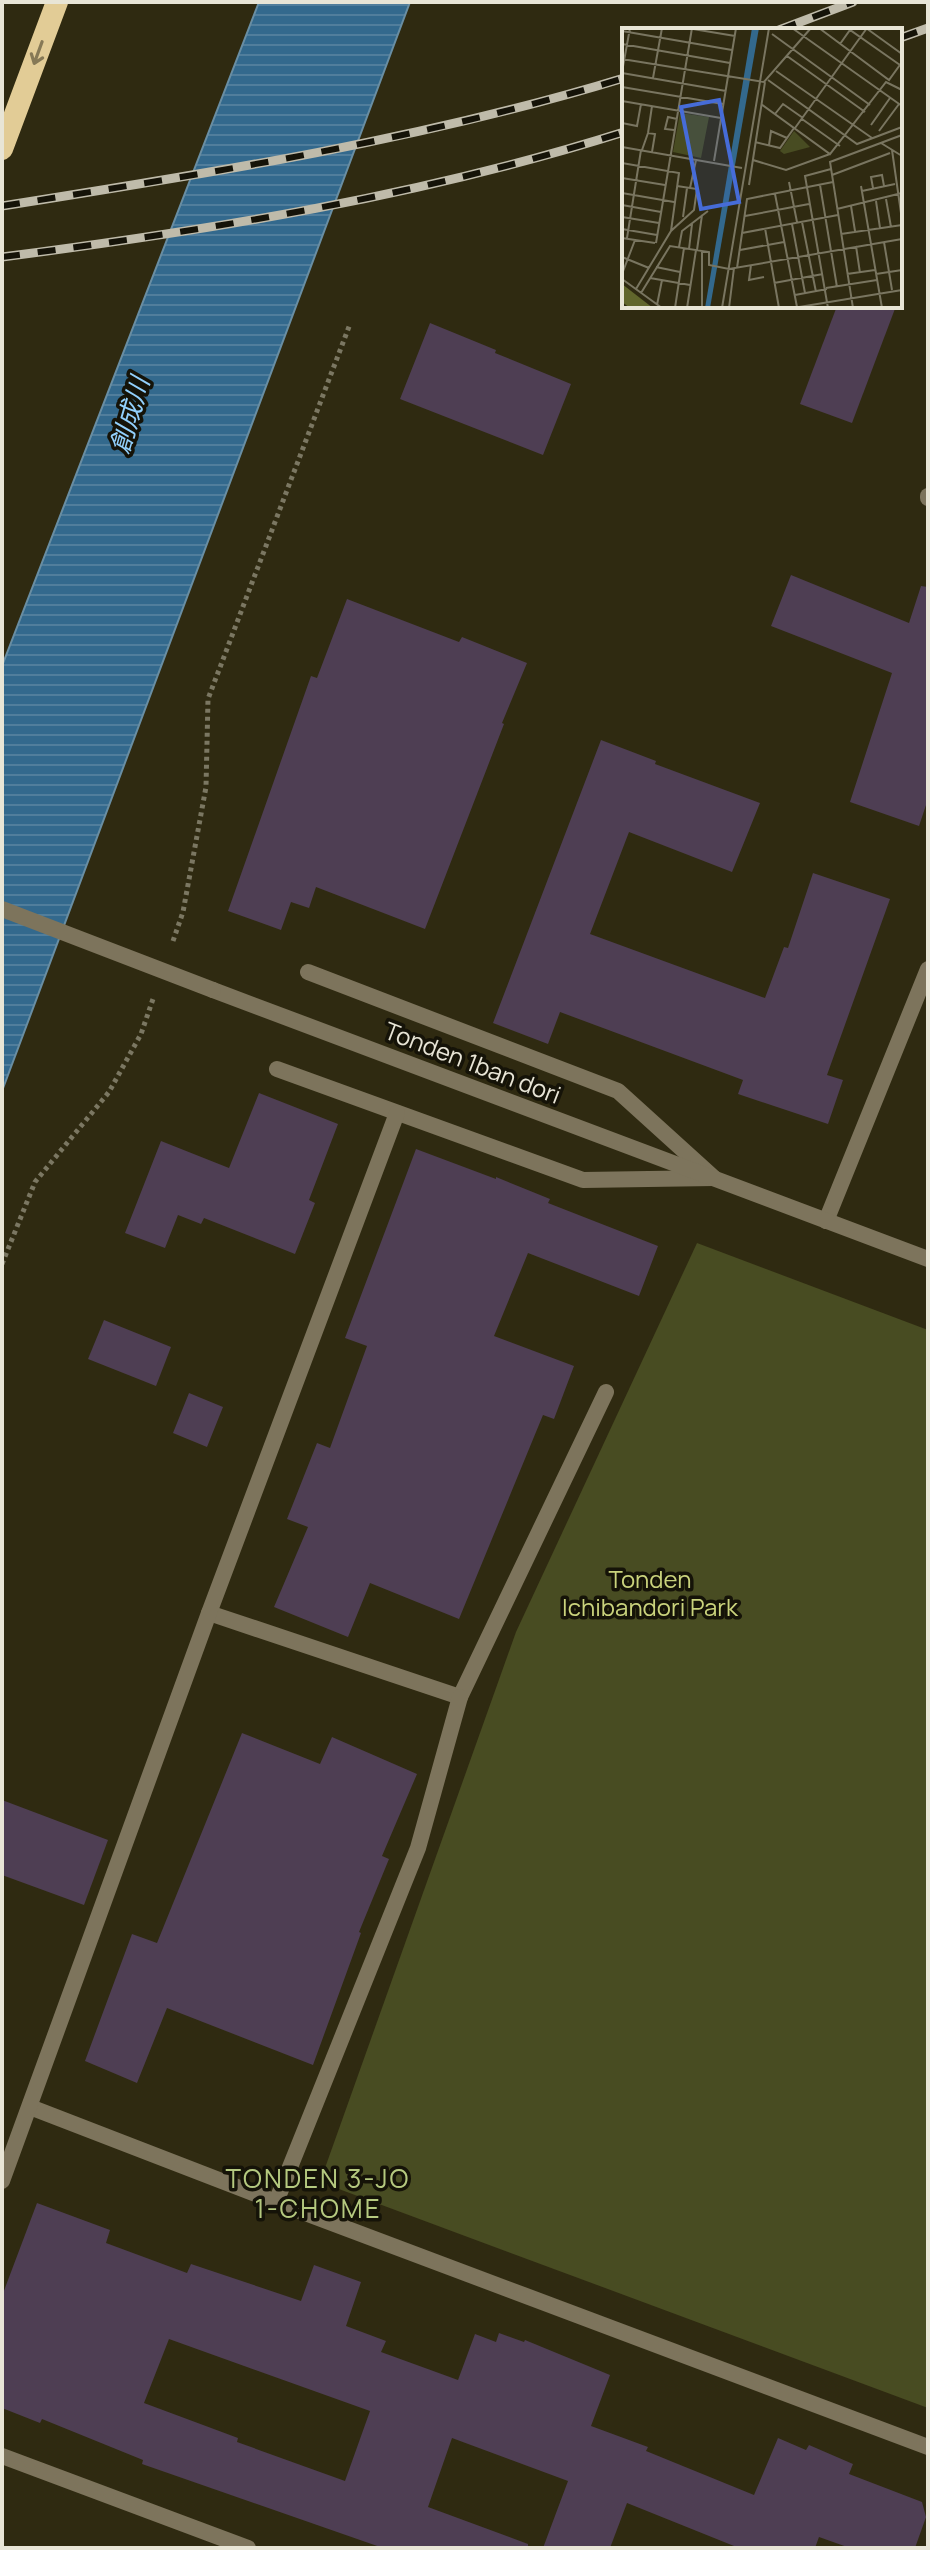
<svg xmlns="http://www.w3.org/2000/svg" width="930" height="2550" font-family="Manrope,'Noto Sans JP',sans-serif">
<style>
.green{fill:#484c22}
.water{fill:url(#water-rules);stroke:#698ea3;stroke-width:2}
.building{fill:#4e3e53;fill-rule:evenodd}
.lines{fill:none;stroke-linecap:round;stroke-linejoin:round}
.path{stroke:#7b7762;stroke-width:5;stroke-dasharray:4 4;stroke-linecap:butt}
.service{stroke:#7d745c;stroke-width:16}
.minor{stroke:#7d745c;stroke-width:16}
.tertiary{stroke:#7d745c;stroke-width:16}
.trunk{stroke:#e2cc96;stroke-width:22}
.rail-casing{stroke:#bfbbaa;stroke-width:9}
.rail{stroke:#151308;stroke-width:6;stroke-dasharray:18;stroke-linecap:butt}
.tertiary-bridge{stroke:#7d745c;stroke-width:16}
.oneway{stroke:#867956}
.labels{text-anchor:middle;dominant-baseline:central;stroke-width:7;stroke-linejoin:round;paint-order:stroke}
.street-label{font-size:24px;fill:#e8e5d6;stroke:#151308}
.park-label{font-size:24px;fill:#cad37c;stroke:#151308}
.water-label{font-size:26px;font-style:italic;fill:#92d0fc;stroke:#151308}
.neighbourhood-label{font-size:26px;letter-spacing:2px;fill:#b5c97f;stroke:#151308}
.inset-road{fill:none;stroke:#797560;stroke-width:2}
.view{fill:#466cd8;fill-opacity:0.15;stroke:#466cd8;stroke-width:4}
.inset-edge{fill:none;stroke:#e8e5d6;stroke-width:4}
</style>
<defs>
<pattern id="water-rules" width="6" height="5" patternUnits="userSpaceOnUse" patternTransform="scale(2)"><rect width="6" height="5" fill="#33698d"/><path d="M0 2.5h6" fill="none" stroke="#517e9c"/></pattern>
</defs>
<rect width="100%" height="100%" fill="#2f2a11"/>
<!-- green -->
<polygon class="green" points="697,1243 928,1330 928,2408 320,2182 516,1632"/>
<!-- water -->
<polygon class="water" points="259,2 410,2 2,1091 2,666"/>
<!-- building -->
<g class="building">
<polygon points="837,306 896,306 852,423 800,404"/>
<polygon points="430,323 496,350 495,353 571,384 543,455 400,399"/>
<polygon points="791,575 909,623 921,586 928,587 928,799 919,826 850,802 892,673 771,626"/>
<polygon points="347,599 459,642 462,637 527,663 502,723 504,724 425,929 316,887 309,908 291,902 281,930 228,911 311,676 317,678"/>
<polygon points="601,740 656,761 655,764 760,803 732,872 629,832 590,934 765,998 784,947 788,948 813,873 890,899 827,1075 843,1080 828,1124 738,1094 743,1080 560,1012 548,1044 493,1023"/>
<polygon points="259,1093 338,1124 309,1200 315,1203 295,1254 204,1218 201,1224 178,1215 165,1248 125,1233 161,1141 229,1168"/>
<polygon points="416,1149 496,1179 496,1177 550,1199 548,1203 658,1246 639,1296 528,1253 494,1336 574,1366 554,1419 543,1415 459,1619 370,1583 348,1637 274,1607 308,1527 287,1519 317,1443 330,1448 367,1346 345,1338"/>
<polygon points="104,1320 171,1347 156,1386 88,1359"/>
<polygon points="189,1393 223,1407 207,1447 173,1433"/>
<polygon points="242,1733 320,1764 332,1737 417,1774 382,1856 389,1859 359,1932 361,1933 313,2065 167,2008 137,2083 85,2061 132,1934 157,1943"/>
<polygon points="2,1800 108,1840 84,1905 2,1875"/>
<path d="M 37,2203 L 110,2230 L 106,2243 L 187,2273 L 191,2264 L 301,2301 L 314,2265 L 361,2282 L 346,2326 L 386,2341 L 381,2352 L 458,2380 L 475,2334 L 496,2342 L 499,2333 L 524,2342 L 525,2340 L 610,2375 L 591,2426 L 648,2447 L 646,2451 L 754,2495 L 778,2438 L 806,2450 L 809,2445 L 853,2464 L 849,2474 L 922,2502 L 926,2517 L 915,2548 L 850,2548 L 819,2537 L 815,2548 L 739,2548 L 627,2503 L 610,2548 L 543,2548 L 568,2481 L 452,2438 L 428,2507 L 528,2544 L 528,2548 L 383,2548 L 142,2464 L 143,2460 L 42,2419 L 40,2423 L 2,2408 L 2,2296 ZM 169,2339 L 370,2411 L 345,2481 L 237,2442 L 238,2438 L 144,2403 Z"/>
</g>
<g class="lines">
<!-- path -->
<g class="path">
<polyline points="173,941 183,912 206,787 208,699 350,324"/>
<polyline points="2,1264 35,1182 109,1092 141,1034 153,999"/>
</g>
<!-- service -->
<g class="service">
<polyline points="209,1613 460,1697 606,1392"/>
<polyline points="276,2202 418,1848 460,1697"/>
</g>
<!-- minor -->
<g class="minor">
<polyline points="928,496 928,498"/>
<polyline points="277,1069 583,1180 714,1178 618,1091 308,972"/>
<polyline points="826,1221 928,969"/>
<polyline points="30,2107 276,2202 928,2447"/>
<polyline points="2,2181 209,1613 397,1113"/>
<polyline points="2,2456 248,2548"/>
</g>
<!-- tertiary -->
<polyline class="tertiary" points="213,990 928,1259"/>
<!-- trunk -->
<polyline class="trunk" points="2,149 57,2"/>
<!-- rail casing -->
<g class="rail-casing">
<g id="rail">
<polyline points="779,30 853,2"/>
<polyline points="900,38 928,28"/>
<path d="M 2,206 C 211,173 421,140 624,78"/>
<path d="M 2,257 C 211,230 422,196 624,132"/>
</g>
</g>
<!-- rail -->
<use href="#rail" class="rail"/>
<!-- tertiary-bridge -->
<polyline class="tertiary-bridge" points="2,909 213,990"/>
</g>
<!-- one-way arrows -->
<defs><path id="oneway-shaft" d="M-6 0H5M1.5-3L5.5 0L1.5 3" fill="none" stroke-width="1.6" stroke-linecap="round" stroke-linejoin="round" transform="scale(2)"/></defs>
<use class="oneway" href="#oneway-shaft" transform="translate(38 53) rotate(110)"/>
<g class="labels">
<!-- street labels -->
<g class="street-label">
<text transform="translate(473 1062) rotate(21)">Tonden 1ban dori</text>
</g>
<!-- park labels -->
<g class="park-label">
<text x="650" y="1578">Tonden<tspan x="650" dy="28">Ichibandori Park</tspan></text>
</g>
<!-- water labels -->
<g class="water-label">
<text transform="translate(129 415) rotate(-74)">創成川</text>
</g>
<!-- neighbourhood labels -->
<g class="neighbourhood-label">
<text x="318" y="2178">TONDEN 3-JO<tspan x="318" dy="30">1-CHOME</tspan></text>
</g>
</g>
<!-- overview -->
<g transform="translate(622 28)">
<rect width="280" height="280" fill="#2f2a11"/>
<path d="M 58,85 L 87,89 L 79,130 L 51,124 ZM 172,103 L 188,119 L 162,126 L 158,123 Z" fill="#484c22"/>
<path d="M 0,256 L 31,280 L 8,280 L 0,274 Z" fill="#61662c"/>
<path d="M 130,0 L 137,0 L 88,280 L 83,280 Z" fill="#33698d"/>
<path class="inset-road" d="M 65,0 L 113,8M 170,0 L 280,78M 197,0 L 267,52 L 280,34M 244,0 L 280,26M 0,3 L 110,22M 150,6 L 248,77M 0,16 L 108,35M 218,16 L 228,2 L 278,37M 165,28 L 243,84M 0,31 L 142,54 L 189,0M 154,43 L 250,110M 0,44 L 8,0M 0,45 L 104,63M 31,50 L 40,0M 146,52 L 235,116 L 280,99M 0,59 L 101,76M 0,73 L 99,90M 139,76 L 208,126 L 264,54 L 280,62M 153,86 L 161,76 L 181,90M 180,91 L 218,118M 0,95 L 15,98 L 19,76M 249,97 L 268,70M 173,100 L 245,0M 52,102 L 43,101 L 46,89 L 55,91M 257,103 L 277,76M 26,105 L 30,78M 133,114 L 158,120 L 172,100M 259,115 L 280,128M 147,117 L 149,103 L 165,110M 0,119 L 120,140M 20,122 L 26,105 L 33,106 L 30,124M 270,122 L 280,192M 131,132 L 164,142 L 208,126M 92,133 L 114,0M 0,135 L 57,145 L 49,203M 210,147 L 268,125M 0,150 L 43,157M 167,154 L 175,194M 127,157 L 143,54M 198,157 L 215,259M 239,158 L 260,280M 68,160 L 74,132M 251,160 L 249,149 L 260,147 L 262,158M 240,163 L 273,156M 0,165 L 52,174M 153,166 L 175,279M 264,171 L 269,199M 254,173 L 258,200M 0,177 L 39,184M 229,178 L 233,203M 215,181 L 280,165M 123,188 L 187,176M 0,189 L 37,195M 61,189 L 65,160M 180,194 L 194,264M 170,196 L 183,265M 143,200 L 157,280M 0,201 L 35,207M 120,205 L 216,187M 219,206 L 280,197M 0,210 L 33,215M 5,210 L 19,122M 262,214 L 270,262M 34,215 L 70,0M 234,218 L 238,245M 57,219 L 60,203 L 86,183M 67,221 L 70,196M 75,222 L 80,187M 118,222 L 162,214M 0,229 L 27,240M 129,237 L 127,252 L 142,249M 34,239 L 58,244M 115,240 L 125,171 L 211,154M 0,246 L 13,212M 225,246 L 253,242M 254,246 L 280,242M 28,250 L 68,257M 0,251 L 40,280M 152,255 L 201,246M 204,260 L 255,252M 14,261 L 49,203 L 72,182 L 75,161 L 55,158M 19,265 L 48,218 L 87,224 L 87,237 L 107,241 L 280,211M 173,267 L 205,261M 35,277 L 40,252M 53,280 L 62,220M 65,280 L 74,222M 80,280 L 80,223M 100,280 L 147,0M 107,280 L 112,240M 171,280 L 280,262M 206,280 L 183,148 L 209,141M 231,280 L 208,134 L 280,107"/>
<path class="view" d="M 97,72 L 117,174 L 79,181 L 59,79 Z"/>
<rect width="280" height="280" class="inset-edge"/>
</g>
<!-- border -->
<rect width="930" height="2550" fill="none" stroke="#e8e5d6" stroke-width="8"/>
</svg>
